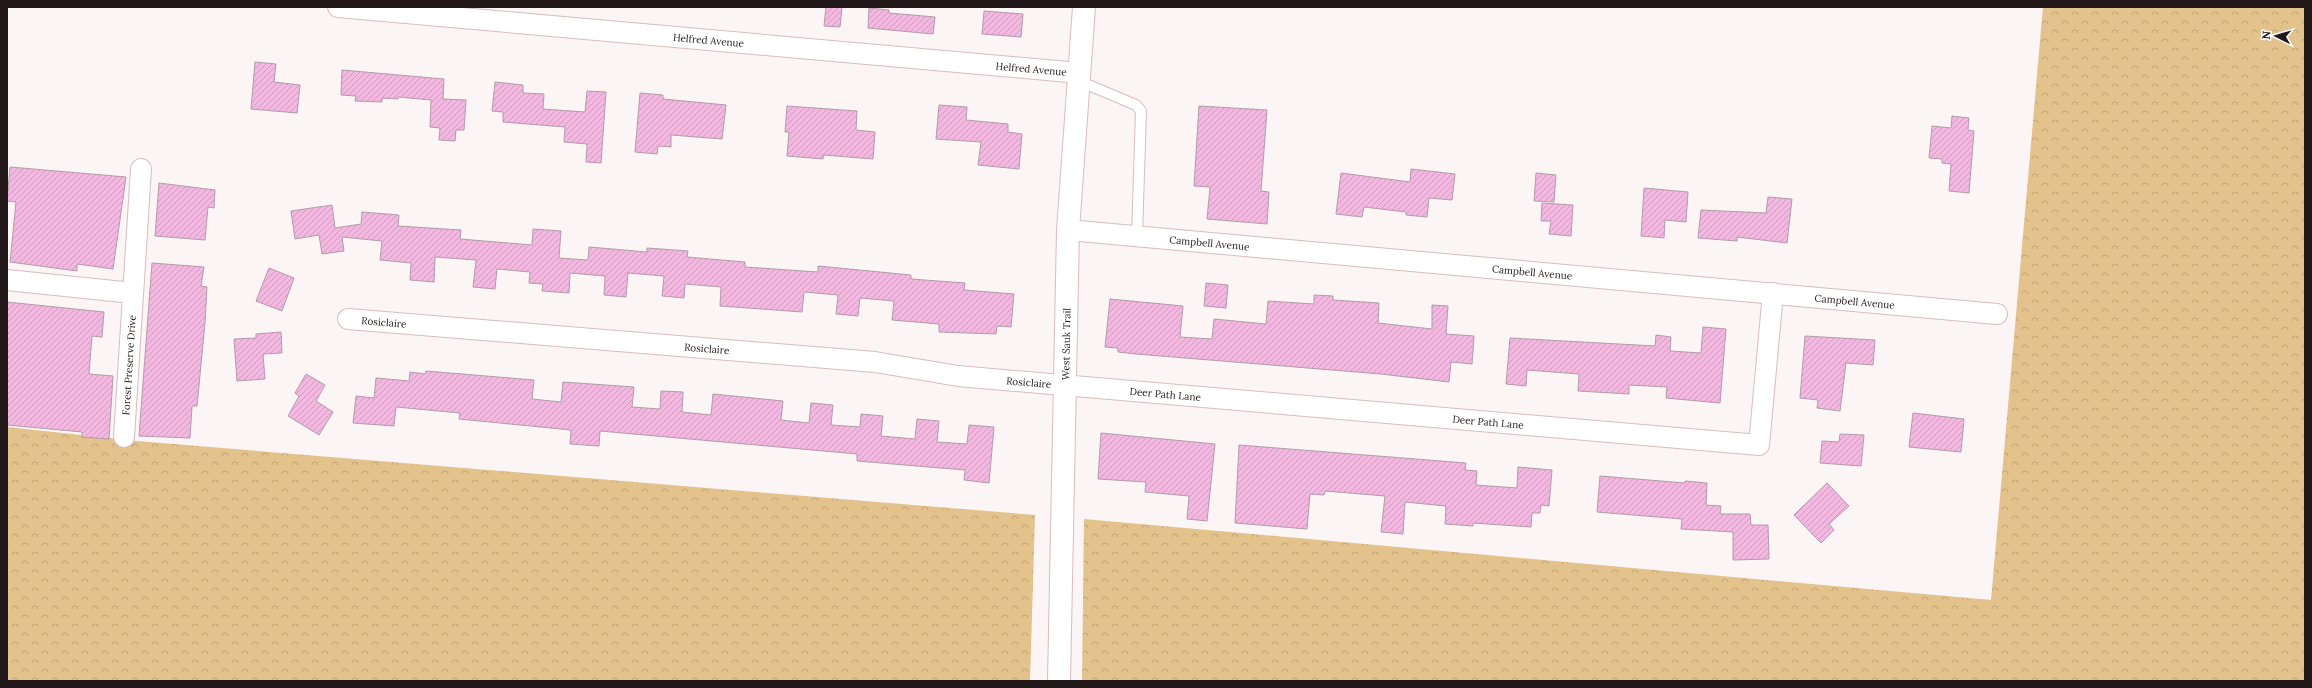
<svg xmlns="http://www.w3.org/2000/svg" width="2312" height="688" font-family="Lora,serif">
<style>
.forest{fill:url(#forest-crowns)}
.building{fill:url(#building-hatch);stroke:#b29baa}
.lines{fill:none;stroke-linecap:round;stroke-linejoin:round}
.lane-casing{stroke:#dabcbe;stroke-width:12}
.street-casing{stroke:#dabcbe;stroke-width:22}
.secondary-casing{stroke:#dabcbe;stroke-width:24}
.lane{stroke:#fff;stroke-width:10}
.street{stroke:#fff;stroke-width:20}
.secondary{stroke:#fff;stroke-width:22}
.labels{text-anchor:middle;dominant-baseline:central;stroke-width:3;stroke-linejoin:round;paint-order:stroke}
.street-label{font-size:10px;fill:#231819;stroke:#fff}
</style>
<defs>
<pattern id="forest-crowns" width="20" height="18" patternUnits="userSpaceOnUse"><rect width="20" height="18" fill="#e3c28b"/><path d="M2 6a3 3 0 1 1 6 0M12 15a3 3 0 1 1 6 0" fill="none" stroke="#c2a677"/></pattern>
<pattern id="building-hatch" width="6" height="6" patternUnits="userSpaceOnUse"><rect width="6" height="6" fill="#f3b8df"/><path d="M-1 1l2-2M0 6l6-6M5 7l2-2" fill="none" stroke="#d09dbf"/></pattern>
</defs>
<rect width="100%" height="100%" fill="#fbf5f5"/>
<!-- forest -->
<g class="forest">
<polygon points="2043,7 2305,7 2305,681 1082,681 1084,519 1991,600"/>
<polygon points="7,427 137,441 1035,515 1030,681 7,681"/>
</g>
<!-- building -->
<g class="building">
<polygon points="826,7 842,7 840,27 824,26"/>
<polygon points="869,8 889,10 889,13 935,17 933,34 868,28"/>
<polygon points="984,11 1023,14 1021,37 982,34"/>
<polygon points="255,62 276,64 274,82 300,85 297,113 251,109"/>
<polygon points="342,70 444,79 443,99 466,100 464,130 456,130 455,141 439,140 440,128 430,127 431,100 398,97 398,99 382,98 382,102 355,101 356,96 341,95"/>
<polygon points="495,82 523,85 523,93 544,94 543,109 585,112 587,91 606,92 601,163 586,162 587,144 564,142 565,127 503,122 503,112 492,111"/>
<polygon points="640,93 663,95 663,99 726,105 722,139 671,135 671,147 658,146 657,154 635,152"/>
<polygon points="939,105 967,107 966,120 1008,124 1008,132 1022,134 1019,169 978,165 981,142 936,139"/>
<polygon points="787,106 857,111 856,130 875,132 873,159 824,155 823,159 787,156 789,132 785,132"/>
<polygon points="1199,106 1267,110 1261,191 1269,192 1267,224 1207,219 1210,187 1194,186"/>
<polygon points="1952,116 1969,118 1968,130 1974,131 1969,193 1949,191 1951,164 1942,163 1942,159 1929,158 1932,126 1951,128"/>
<polygon points="10,167 126,177 113,269 77,264 77,271 10,262 16,202 7,201"/>
<polygon points="1411,169 1455,174 1452,200 1429,198 1427,217 1406,215 1406,212 1364,207 1362,217 1336,214 1341,173 1410,182"/>
<polygon points="1536,173 1556,175 1554,202 1534,201"/>
<polygon points="159,183 215,190 214,208 208,207 205,240 155,236"/>
<polygon points="1644,188 1688,192 1686,222 1665,220 1664,238 1641,236"/>
<polygon points="1768,197 1792,199 1787,243 1737,237 1737,241 1698,238 1701,210 1766,213"/>
<polygon points="1542,203 1573,205 1571,236 1549,234 1551,221 1541,221"/>
<polygon points="332,205 335,228 361,224 362,212 399,215 398,226 461,230 460,239 532,245 533,229 561,231 559,258 588,260 589,247 647,252 647,248 688,251 687,257 745,262 745,267 818,272 818,266 911,275 911,279 965,283 964,290 1014,294 1011,327 997,326 996,334 939,332 939,324 892,320 894,301 860,298 858,316 836,314 838,295 804,292 802,312 720,306 721,287 685,284 684,298 662,296 664,276 628,273 626,297 604,295 605,276 570,273 569,293 542,291 543,284 529,283 530,272 497,269 495,289 473,287 476,260 435,257 434,282 410,280 411,263 380,260 382,241 342,237 344,251 322,254 319,235 295,239 291,211"/>
<polygon points="152,263 204,267 201,286 207,287 205,323 197,406 192,406 190,438 139,436"/>
<polygon points="269,268 294,278 282,311 256,301"/>
<polygon points="1206,283 1228,285 1226,308 1204,306"/>
<polygon points="1314,295 1333,296 1333,300 1379,303 1378,323 1432,329 1432,305 1448,306 1446,334 1474,336 1472,364 1451,362 1449,382 1381,374 1136,354 1118,352 1118,348 1105,347 1110,299 1183,306 1180,337 1212,339 1214,319 1266,324 1268,301 1314,304"/>
<polygon points="7,302 104,312 102,337 92,336 89,374 113,376 109,439 82,437 82,432 7,425"/>
<polygon points="1703,327 1726,329 1720,403 1666,398 1667,387 1629,385 1629,394 1578,391 1579,374 1527,370 1526,386 1506,384 1510,338 1655,346 1656,335 1671,337 1670,351 1701,353"/>
<polygon points="281,332 282,353 263,354 265,379 237,381 234,339 256,338 256,334"/>
<polygon points="1805,336 1875,340 1873,365 1846,363 1840,411 1817,408 1818,400 1800,398"/>
<polygon points="426,371 534,380 532,399 561,402 563,382 634,387 632,407 660,409 661,391 683,392 682,412 711,415 713,394 783,401 781,420 809,423 811,403 833,405 831,425 860,427 861,414 883,416 881,436 915,439 917,419 939,421 937,442 967,444 969,425 994,427 989,483 964,480 965,470 857,461 857,454 600,431 599,446 570,444 571,430 459,419 460,413 396,407 394,426 353,423 356,396 374,398 376,378 409,381 410,372 425,374"/>
<polygon points="306,374 325,385 316,401 333,412 319,435 288,416 299,396 295,393"/>
<polygon points="1913,413 1964,419 1961,452 1909,447"/>
<polygon points="1101,433 1215,444 1207,521 1187,519 1189,496 1145,492 1146,482 1098,479"/>
<polygon points="1840,434 1864,435 1861,466 1820,463 1822,441 1839,442"/>
<polygon points="1239,445 1466,463 1465,470 1477,471 1476,485 1517,488 1518,467 1552,470 1549,506 1541,505 1540,513 1532,513 1531,527 1473,523 1473,526 1445,524 1446,506 1405,502 1403,534 1381,532 1385,496 1325,491 1324,495 1310,494 1307,529 1235,523"/>
<polygon points="1600,476 1685,483 1685,481 1707,483 1706,505 1721,506 1720,514 1750,514 1751,525 1768,525 1769,559 1733,560 1733,532 1681,529 1682,519 1597,512"/>
<polygon points="1827,483 1849,506 1829,524 1834,530 1821,543 1794,515"/>
</g>
<g class="lines">
<!-- lane casing -->
<g class="lane-casing">
<polyline id="lane" points="1079,81 1136,105 1141,111 1137,236"/>
</g>
<!-- street casing -->
<g class="street-casing">
<g id="street">
<path id="s1" d="M 338,7 L 1080,73"/>
<path id="s2" d="M 1068,230 L 1997,314"/>
<polyline points="7,280 133,293"/>
<path id="s3" d="M 348,319 L 875,362 L 958,376 L 1759,445 L 1773,293"/>
<path id="s4" d="M 124,437 L 141,169"/>
</g>
</g>
<!-- secondary casing -->
<g class="secondary-casing">
<g id="secondary">
<path id="s5" d="M 1059,681 L 1068,230 L 1084,7"/>
</g>
</g>
<!-- lane -->
<use href="#lane" class="lane"/>
<!-- street -->
<use href="#street" class="street"/>
<!-- secondary -->
<use href="#secondary" class="secondary"/>
</g>
<g class="labels">
<!-- street labels -->
<g class="street-label">
<text stroke="none"><textPath href="#s1" startOffset="372">Helfred Avenue</textPath></text>
<text stroke="none"><textPath href="#s1" startOffset="696">Helfred Avenue</textPath></text>
<text stroke="none"><textPath href="#s2" startOffset="142">Campbell Avenue</textPath></text>
<text stroke="none"><textPath href="#s2" startOffset="466">Campbell Avenue</textPath></text>
<text stroke="none"><textPath href="#s2" startOffset="790">Campbell Avenue</textPath></text>
<text stroke="none"><textPath href="#s3" startOffset="36">Rosiclaire</textPath></text>
<text stroke="none"><textPath href="#s5" startOffset="337">West Sauk Trail</textPath></text>
<text stroke="none"><textPath href="#s3" startOffset="360">Rosiclaire</textPath></text>
<text stroke="none"><textPath href="#s4" startOffset="72">Forest Preserve Drive</textPath></text>
<text stroke="none"><textPath href="#s3" startOffset="684">Rosiclaire</textPath></text>
<text stroke="none"><textPath href="#s3" startOffset="821">Deer Path Lane</textPath></text>
<text stroke="none"><textPath href="#s3" startOffset="1145">Deer Path Lane</textPath></text>
</g>
</g>
<!-- border -->
<rect width="2312" height="688" fill="none" stroke="#231819" stroke-width="16"/>
<!-- north arrow -->
<g transform="translate(2276 36) rotate(275)" stroke="#ffffff" stroke-width="3" paint-order="stroke">
<path d="M0-3L7 15L0 10L-7 15Z" fill="#231819"/>
<text y="-6" font-size="11" font-weight="bold" text-anchor="middle" fill="#231819">N</text>
</g>
</svg>
